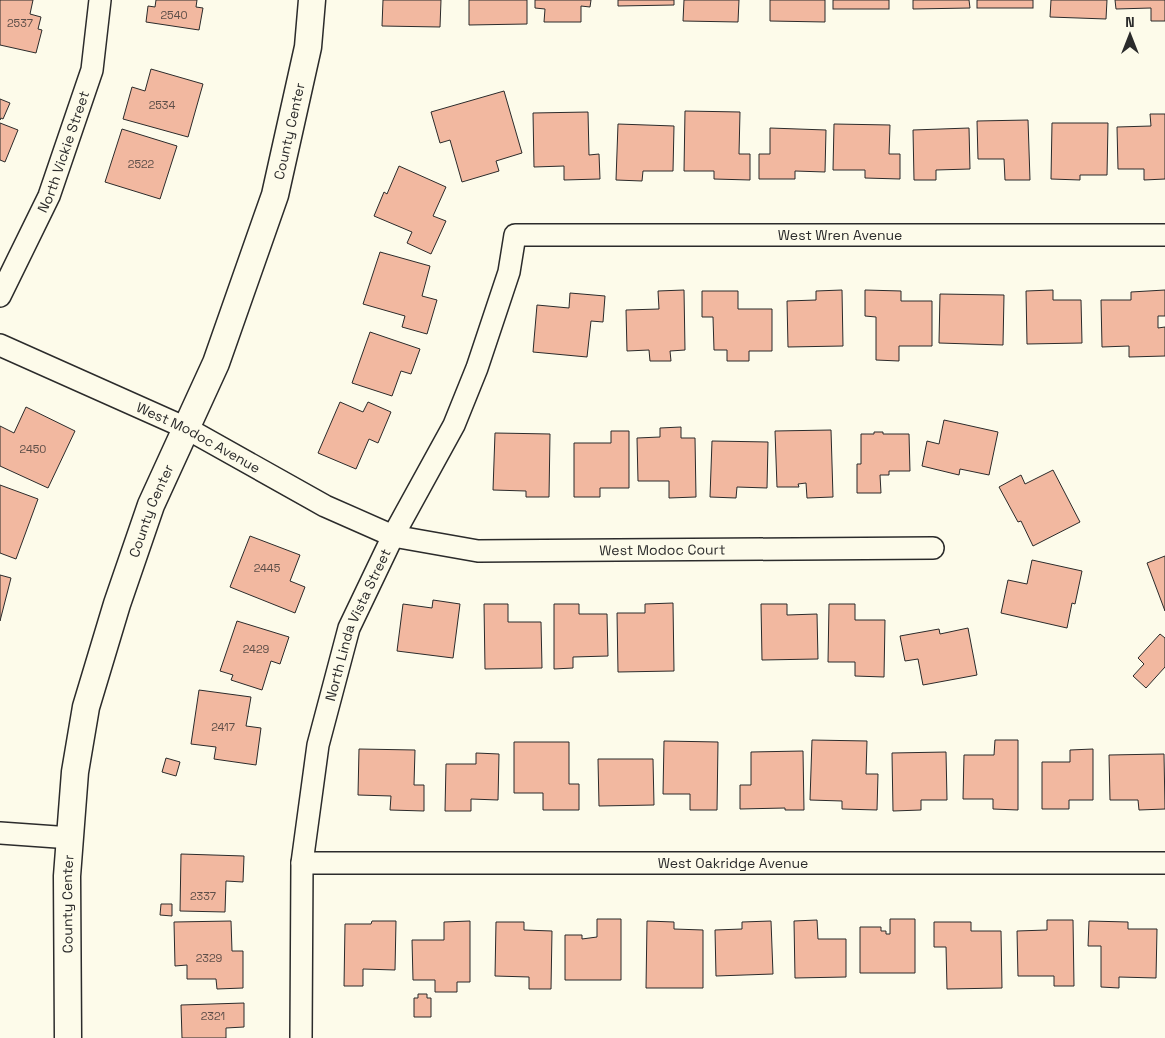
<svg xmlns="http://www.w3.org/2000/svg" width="1165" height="1038" font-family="'Space Grotesk',sans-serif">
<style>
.building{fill:#f2b8a0;stroke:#2b2b2b}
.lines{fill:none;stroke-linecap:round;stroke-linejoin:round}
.minor-casing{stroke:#2b2b2b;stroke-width:24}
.tertiary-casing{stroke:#2b2b2b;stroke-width:29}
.minor{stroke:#fdfbea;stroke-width:21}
.tertiary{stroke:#fdfbea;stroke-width:26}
.labels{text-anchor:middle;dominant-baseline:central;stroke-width:4;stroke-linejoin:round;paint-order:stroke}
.number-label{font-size:11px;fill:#5d4e48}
.street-label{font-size:14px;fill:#2b2b2b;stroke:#fdfbea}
</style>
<rect width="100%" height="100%" fill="#fdfbea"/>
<!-- building -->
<g class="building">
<polygon points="0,0 33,0 30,14 41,17 38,29 42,30 36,53 0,45"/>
<polygon points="156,0 197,0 196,7 203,8 199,30 146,22 148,6 155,7"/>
<polygon points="383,0 441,0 440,27 382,26"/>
<polygon points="469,0 527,0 527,24 469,25"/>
<polygon points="535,0 591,0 590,7 581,6 581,22 544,22 545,9 535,8"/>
<polygon points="618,0 674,0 674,5 618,6"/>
<polygon points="684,0 739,0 738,22 683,21"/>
<polygon points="770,0 825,0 825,22 770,21"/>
<rect x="833" y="0" width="56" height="9"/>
<polygon points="913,0 969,0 970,8 913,9"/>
<rect x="977" y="0" width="56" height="8"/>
<polygon points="1051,0 1107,0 1106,19 1050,17"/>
<polygon points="1115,0 1165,0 1165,21 1151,21 1151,8 1116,9"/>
<polygon points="151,69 203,84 188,137 123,119 132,87 145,91"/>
<polygon points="504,91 522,153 496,161 499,171 462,182 450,140 440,143 431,112"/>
<polygon points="0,99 10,103 3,119 1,118 0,120"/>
<polygon points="685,111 740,112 739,154 750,154 750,180 714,179 714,171 684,171"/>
<polygon points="588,112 589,155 599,154 600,179 564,180 564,166 534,167 533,113"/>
<polygon points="1150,114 1165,114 1165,179 1144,180 1144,169 1118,169 1117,127 1151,126"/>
<polygon points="1028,120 1030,180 1005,180 1004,159 978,159 977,121"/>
<polygon points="0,123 18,130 5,162 0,160"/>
<polygon points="1052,123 1108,123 1107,175 1080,175 1080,180 1051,179"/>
<polygon points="618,124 674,126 673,171 643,171 642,181 616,180"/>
<polygon points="834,124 890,125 889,154 900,154 900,179 865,178 865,170 833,170"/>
<polygon points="770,128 826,130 825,172 795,171 795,179 759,179 759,154 770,154"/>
<polygon points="969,128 970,169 936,170 936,180 914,180 913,130"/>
<polygon points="122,129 177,146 160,199 105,182"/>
<polygon points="399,166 446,187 433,216 446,221 431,254 407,243 412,232 374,216 384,192 387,194"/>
<polygon points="380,252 430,266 422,296 437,300 427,334 402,327 405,316 363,304"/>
<polygon points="684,290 685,350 670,351 671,361 650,361 649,350 627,351 626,310 659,309 658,291"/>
<polygon points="842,290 843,346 788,347 787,301 816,300 816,291"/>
<polygon points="865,290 901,291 901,301 932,301 932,346 899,346 899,361 876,360 876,317 865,316"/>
<polygon points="1053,290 1053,300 1081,300 1082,343 1027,344 1026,291"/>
<polygon points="1165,290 1165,316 1158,316 1158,328 1165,327 1165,356 1129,357 1129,346 1102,347 1101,300 1131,300 1131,292"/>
<polygon points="702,291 738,291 738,309 772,309 772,351 749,351 749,361 727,361 727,350 714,350 713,317 702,317"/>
<polygon points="570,293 605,296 603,322 591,321 587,357 533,352 537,305 569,308"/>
<polygon points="940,294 1004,295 1003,345 939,343"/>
<polygon points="370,332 420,349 411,374 401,371 392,396 352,383"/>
<polygon points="340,402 363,412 368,402 391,412 378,443 369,439 356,469 318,453"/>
<polygon points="26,407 75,431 48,488 0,466 0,426 14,433"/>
<polygon points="944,420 998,432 989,475 960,469 959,475 922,466 927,441 939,444"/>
<polygon points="681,427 681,438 695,438 696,497 669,498 669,481 638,481 637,438 660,437 660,428"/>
<polygon points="831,430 833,497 807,498 806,483 798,484 799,487 777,487 775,431"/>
<polygon points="611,431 629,431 629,488 600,488 600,497 574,497 574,443 611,443"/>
<polygon points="874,432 883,432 883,434 909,434 910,471 889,471 889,475 880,475 881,493 857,493 857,464 861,464 861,434 874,434"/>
<polygon points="495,433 550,434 549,497 526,497 526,491 493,490"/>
<polygon points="712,441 768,442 767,488 737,487 736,498 710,497"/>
<polygon points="1053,470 1080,522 1033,546 1021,521 1018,522 999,487 1021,475 1025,484"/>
<polygon points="0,485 38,499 16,559 0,553"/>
<polygon points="250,536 300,555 290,581 305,587 295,613 230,587"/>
<polygon points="1165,556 1165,611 1147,563"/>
<polygon points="1032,560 1082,571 1075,604 1072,603 1067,628 1001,613 1008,580 1027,584"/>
<polygon points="0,575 11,578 0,621"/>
<polygon points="433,600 460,604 453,658 397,651 403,604 432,608"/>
<polygon points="673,603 674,671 618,672 617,613 645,613 645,604"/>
<polygon points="484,604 508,604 508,622 541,622 542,668 485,669"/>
<polygon points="554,604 579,604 579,614 607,614 608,656 573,657 573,668 554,669"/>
<polygon points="761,604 787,604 787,615 817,614 818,659 762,660"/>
<polygon points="829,604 855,604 855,620 885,620 884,677 855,676 855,662 828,662"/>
<polygon points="237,621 289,637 280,664 271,661 262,690 231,680 233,675 220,671"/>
<polygon points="968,628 977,675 923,685 918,659 905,661 900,636 939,629 940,634"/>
<polygon points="1160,634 1165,638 1165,667 1146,688 1133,676 1144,664 1138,658"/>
<polygon points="199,690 251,697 246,726 261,728 256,765 214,759 216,747 191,744"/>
<polygon points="812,740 867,741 866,774 878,774 877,810 842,809 842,801 810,800"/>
<polygon points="995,740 1018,740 1018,810 993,809 993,799 963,799 964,755 994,755"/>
<polygon points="664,741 718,742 717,810 690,810 690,794 663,794"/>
<polygon points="514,742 569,742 569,784 579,784 579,810 543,810 543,793 514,793"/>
<polygon points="359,749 415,750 414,785 424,785 424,811 390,810 391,796 358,795"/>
<polygon points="1093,749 1093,800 1069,800 1069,809 1042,809 1042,762 1070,762 1070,750"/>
<polygon points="803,751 804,810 785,810 785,808 740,809 740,785 751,785 751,752"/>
<polygon points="946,752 947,800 921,800 921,810 893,811 892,753"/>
<polygon points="476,753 499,754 498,800 471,799 471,811 445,811 446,764 476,764"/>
<polygon points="1164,754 1165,809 1139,810 1138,800 1110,800 1109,755"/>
<polygon points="166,758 180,762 176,776 162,772"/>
<polygon points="598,759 653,759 654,805 599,806"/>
<polygon points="181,854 244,856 243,882 226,881 225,912 180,911"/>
<polygon points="161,904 172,904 172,916 160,915"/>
<polygon points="597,919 621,919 621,980 565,980 565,935 582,935 582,939 597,937"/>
<polygon points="890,919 915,919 915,973 860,973 860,927 881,927 881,931 886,931 886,934 890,934"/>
<polygon points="817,920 818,939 846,939 846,977 795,978 794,921"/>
<polygon points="1047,920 1073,920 1074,986 1054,986 1054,976 1018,976 1017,931 1047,930"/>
<polygon points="231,921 232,951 243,951 243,988 217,989 216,979 187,979 187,965 175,966 174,922"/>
<polygon points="372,921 396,921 395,970 363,969 363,986 344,986 345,924 371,924"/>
<polygon points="470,921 470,982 457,982 457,992 435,992 435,980 413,980 412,940 444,940 444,922"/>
<polygon points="647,921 674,922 674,929 703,930 703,988 646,988"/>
<polygon points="771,921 773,974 716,976 715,930 742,929 742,922"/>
<polygon points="1089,921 1128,922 1128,929 1157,929 1156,978 1119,977 1119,988 1101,987 1101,946 1088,946"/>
<polygon points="496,922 524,922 524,930 552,931 551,989 529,989 529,977 495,976"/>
<polygon points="934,922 971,922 971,931 1001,931 1002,988 947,989 946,947 934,947"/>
<polygon points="418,994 427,994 427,998 431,998 431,1017 414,1017 414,998 418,998"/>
<polygon points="244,1003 244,1027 226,1028 226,1038 182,1038 181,1005"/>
</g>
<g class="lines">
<!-- minor casing -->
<g class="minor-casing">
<g id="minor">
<path id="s1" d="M 0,296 L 49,196 L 92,70 L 100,0"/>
<path id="s2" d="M 0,345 L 186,428 L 325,506 L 393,536 L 478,551 L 933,548"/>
<polyline points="0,833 71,838"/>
<path id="s3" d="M 302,863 L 1165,863"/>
<path id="s4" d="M 301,1038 L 302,863 L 318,745 L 349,628 L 393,536 L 454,425 L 477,368 L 509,272 L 515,235 L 1165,235"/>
</g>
</g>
<!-- tertiary casing -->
<g class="tertiary-casing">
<g id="tertiary">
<path id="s5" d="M 68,1038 L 67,876 L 75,772 L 86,707 L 117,604 L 151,505 L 216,363 L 275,195 L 308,47 L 312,0"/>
</g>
</g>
<!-- minor -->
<use href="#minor" class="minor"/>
<!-- tertiary -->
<use href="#tertiary" class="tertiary"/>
</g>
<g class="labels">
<!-- number labels -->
<g class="number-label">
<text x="174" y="15">2540</text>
<text x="20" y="23">2537</text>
<text x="162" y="105">2534</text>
<text x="141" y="164">2522</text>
<text x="33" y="449">2450</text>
<text x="267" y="568">2445</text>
<text x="256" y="649">2429</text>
<text x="223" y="727">2417</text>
<text x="203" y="896">2337</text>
<text x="209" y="958">2329</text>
<text x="213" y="1016">2321</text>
</g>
<!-- street labels -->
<g class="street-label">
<text stroke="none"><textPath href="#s5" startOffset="944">County Center</textPath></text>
<text stroke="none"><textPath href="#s1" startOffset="158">North Vickie Street</textPath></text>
<text stroke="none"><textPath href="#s4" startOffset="1169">West Wren Avenue</textPath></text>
<text stroke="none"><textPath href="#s2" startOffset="219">West Modoc Avenue</textPath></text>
<text stroke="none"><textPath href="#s5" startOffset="539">County Center</textPath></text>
<text stroke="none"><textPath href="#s2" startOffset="708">West Modoc Court</textPath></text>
<text stroke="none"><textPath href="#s4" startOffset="421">North Linda Vista Street</textPath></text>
<text stroke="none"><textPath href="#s3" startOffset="431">West Oakridge Avenue</textPath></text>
<text stroke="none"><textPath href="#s5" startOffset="134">County Center</textPath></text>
</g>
</g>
<!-- north arrow -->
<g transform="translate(1130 35)" stroke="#fdfbea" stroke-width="4" paint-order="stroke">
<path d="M0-4L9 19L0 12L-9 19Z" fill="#2b2b2b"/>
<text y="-8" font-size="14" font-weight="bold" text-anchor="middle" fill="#2b2b2b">N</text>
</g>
</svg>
